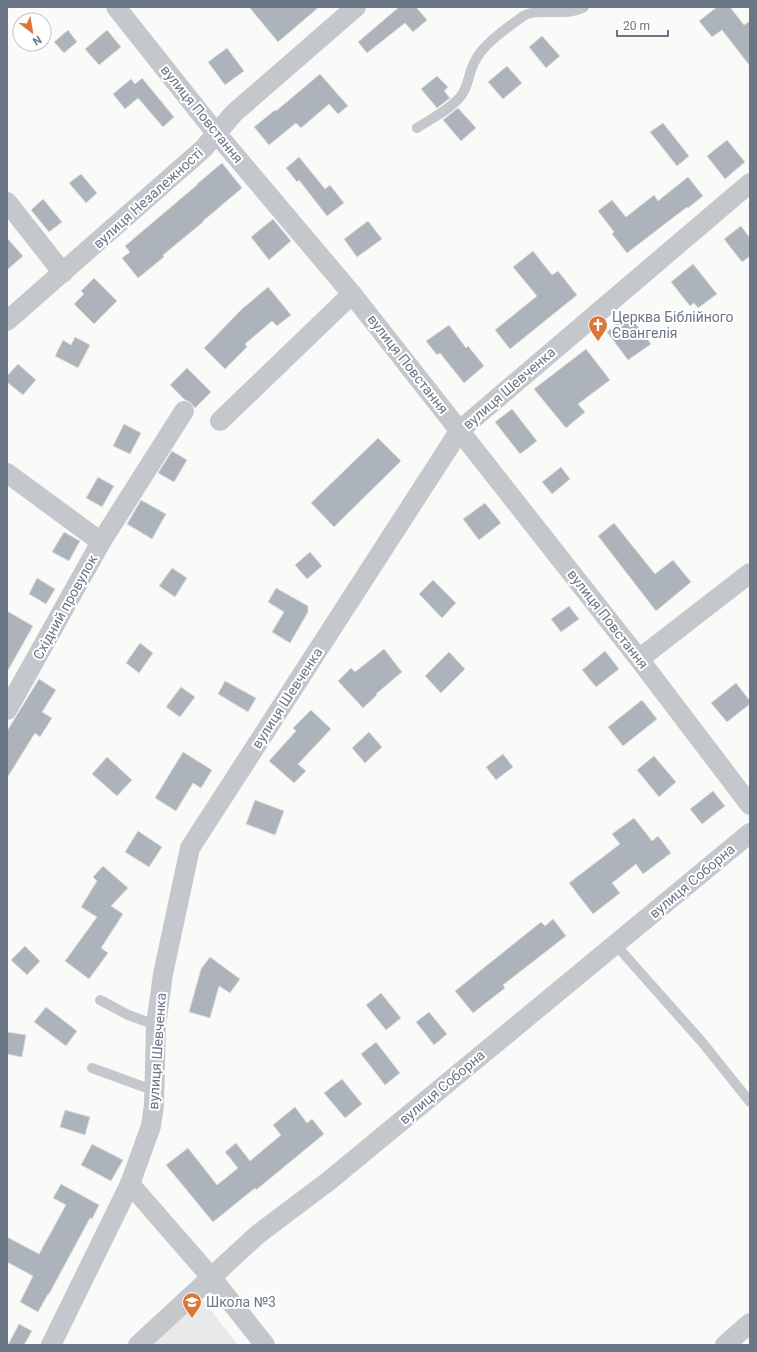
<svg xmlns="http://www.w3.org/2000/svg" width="757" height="1352" font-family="Roboto,sans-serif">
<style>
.built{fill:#e8e9e9}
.building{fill:#adb3ba;stroke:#dbdcda}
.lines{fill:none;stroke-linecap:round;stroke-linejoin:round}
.service{stroke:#c4c7cb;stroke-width:10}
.minor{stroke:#c4c7cb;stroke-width:20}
.labels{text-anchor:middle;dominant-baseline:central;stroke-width:4;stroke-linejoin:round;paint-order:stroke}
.street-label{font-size:14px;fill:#6b7687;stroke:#fff}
.poi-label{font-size:14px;fill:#6b7687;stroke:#fff;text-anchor:start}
</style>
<rect width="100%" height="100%" fill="#fafaf8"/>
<!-- built -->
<polygon class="built" points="198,1294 238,1345 134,1345"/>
<!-- building -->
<g class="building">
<polygon points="249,7 319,7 278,42"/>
<polygon points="399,7 416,7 427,20 413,32 405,23 367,53 358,42"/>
<polygon points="717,7 730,7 744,25 750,21 750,66 722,30 712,37 699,21"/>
<polygon points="68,30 77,42 64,53 54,42"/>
<polygon points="107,30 121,47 99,65 85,49"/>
<polygon points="542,36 560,56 546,68 529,47"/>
<polygon points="227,48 244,71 225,85 208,62"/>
<polygon points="507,66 522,83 503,99 488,82"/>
<polygon points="320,74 348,106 338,114 329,104 301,128 296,123 269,145 254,127 275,110 276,111"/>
<polygon points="437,76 448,87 444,91 450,98 437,108 421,89"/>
<polygon points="142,78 174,117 163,127 138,98 125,109 113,94 131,79 135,84"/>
<polygon points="458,108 476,128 461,141 443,120"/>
<polygon points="663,123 689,156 677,166 650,132"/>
<polygon points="727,140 745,162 725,179 707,156"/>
<polygon points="299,157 325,189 330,185 344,203 327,216 299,180 297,182 286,168"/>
<polygon points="222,163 242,188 203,221 203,222 163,255 164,257 138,278 122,258 130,252 125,246 197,185 197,184"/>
<polygon points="81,174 97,193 86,203 69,183"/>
<polygon points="688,177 703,196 688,208 687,207 627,253 612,234 614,232 598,211 612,200 626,217 654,195 658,201"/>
<polygon points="43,199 62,222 49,232 31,210"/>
<polygon points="273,219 291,241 269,260 251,237"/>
<polygon points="368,221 382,239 357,257 344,239"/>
<polygon points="741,226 750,238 750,256 742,262 724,239"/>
<polygon points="7,238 23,256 7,270"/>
<polygon points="533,251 552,275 558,271 577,295 510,349 495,330 537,296 513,267"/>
<polygon points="693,264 717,294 698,308 694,303 690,306 671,282"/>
<polygon points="94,278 117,301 94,324 74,304 84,294 81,291"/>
<polygon points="268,287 291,315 277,326 272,321 245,344 247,347 225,369 204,348 242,309"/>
<polygon points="629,315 651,344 628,360 607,332"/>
<polygon points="449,325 466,348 468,346 484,366 464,383 440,353 437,355 426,341"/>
<polygon points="75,337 90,345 78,368 55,356 63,340 71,345"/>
<polygon points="586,349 610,380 578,404 585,412 566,428 534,389"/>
<polygon points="18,364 36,380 23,395 7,382 7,376"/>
<polygon points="187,368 211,392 195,408 190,402 185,400 170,385"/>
<polygon points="512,409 537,441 520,454 495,422"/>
<polygon points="124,424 141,433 130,454 113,446"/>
<polygon points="378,438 401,461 334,527 311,503"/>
<polygon points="172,451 187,460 174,482 158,473"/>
<polygon points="561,467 570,479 552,494 542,482"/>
<polygon points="98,477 114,486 102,507 86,498"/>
<polygon points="141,500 166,514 152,539 127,524"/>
<polygon points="485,503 501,523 479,540 463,519"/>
<polygon points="614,523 655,574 673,560 691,582 656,611 598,536"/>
<polygon points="64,532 80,541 69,561 52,552"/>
<polygon points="310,552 322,566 307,579 295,565"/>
<polygon points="172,568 187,578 175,597 159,586"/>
<polygon points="37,578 55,589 46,604 29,594"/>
<polygon points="433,580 456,603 442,618 419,594"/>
<polygon points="276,588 308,606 308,612 290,643 272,632 284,612 268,602"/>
<polygon points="569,606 579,619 561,632 551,619"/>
<polygon points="7,611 33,626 7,672"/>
<polygon points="140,643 153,653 139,673 126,663"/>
<polygon points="384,649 402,672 376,694 377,695 363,708 338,681 351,668 355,672"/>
<polygon points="605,651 619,669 596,687 582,670"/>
<polygon points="449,652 465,669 441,693 425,676"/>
<polygon points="39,679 56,690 42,712 52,718 40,737 35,733 7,778 7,731"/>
<polygon points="225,681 256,698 248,712 218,694"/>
<polygon points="736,683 750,701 750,704 727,722 711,703"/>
<polygon points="181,687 195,697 180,717 166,707"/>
<polygon points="642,700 657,719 623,746 608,727"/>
<polygon points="311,710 331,729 298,764 306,771 294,783 269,761 296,731 293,728"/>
<polygon points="369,732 382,747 365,763 352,748"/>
<polygon points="183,752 212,770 201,788 193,783 176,811 155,798"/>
<polygon points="503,754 513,767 496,780 486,767"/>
<polygon points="654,756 676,782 659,797 637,770"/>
<polygon points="107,757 132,780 117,796 92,774"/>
<polygon points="713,791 725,806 702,824 690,809"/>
<polygon points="255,800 284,811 275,835 246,824"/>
<polygon points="634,818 652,841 658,836 671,853 643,874 636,864 612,883 620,893 593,914 569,883 620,844 612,834"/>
<polygon points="138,831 162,847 149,867 125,852"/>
<polygon points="103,866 128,888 111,906 123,914 101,948 108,953 89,979 65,961 97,917 81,907 97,881 93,877"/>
<polygon points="553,919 566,936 503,985 505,988 473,1013 455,991 541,922 545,926"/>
<polygon points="25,946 40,961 27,975 11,960"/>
<polygon points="210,957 240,979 230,993 219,986 210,1018 189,1012 201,969"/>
<polygon points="381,993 401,1018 386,1030 366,1005"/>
<polygon points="46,1007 77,1031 66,1046 34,1022"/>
<polygon points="429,1012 447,1034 434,1045 416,1022"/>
<polygon points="7,1032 26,1035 22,1057 7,1054"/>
<polygon points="376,1042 400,1073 385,1085 361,1054"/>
<polygon points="342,1079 362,1104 345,1118 324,1093"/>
<polygon points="295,1107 307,1123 312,1119 324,1134 256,1190 255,1188 213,1222 166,1165 188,1148 217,1185 238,1168 225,1152 236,1143 250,1161 281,1135 273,1125"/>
<polygon points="65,1110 90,1117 85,1135 60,1127"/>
<polygon points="92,1144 123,1160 111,1181 81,1165"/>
<polygon points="61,1184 99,1205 92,1219 90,1218 49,1294 48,1294 38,1312 20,1302 33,1276 7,1262 7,1237 39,1254 66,1205 53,1198"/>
<polygon points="19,1324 32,1331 24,1345 8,1345"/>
</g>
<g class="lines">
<!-- service -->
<g class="service">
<path d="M 417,128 C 431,119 449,110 460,97 C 469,87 468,73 475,61 C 483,44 507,28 522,17 C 536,6 566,18 584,7"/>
<polyline points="615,944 702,1042 750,1102"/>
<polyline points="100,1000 128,1015 156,1025"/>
<polyline points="92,1068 155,1091"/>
</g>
<!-- minor -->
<g class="minor">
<polyline points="116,7 216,133 352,294 639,659 750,805"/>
<polyline points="7,202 63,273"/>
<polyline points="7,321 203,149 234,113 356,7"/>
<polyline points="220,421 352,294"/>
<polyline points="7,473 101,542 7,710"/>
<polyline points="101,542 184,411"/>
<polyline points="639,659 750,573"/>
<polyline points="130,1184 211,1277 265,1345"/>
<polyline points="51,1345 130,1184 151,1126 154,1105 156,1025 163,974 190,848 460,430 750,183"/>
<polyline points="138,1345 257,1235 330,1180 750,833"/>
<polyline points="725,1345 750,1323"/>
</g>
</g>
<!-- icons -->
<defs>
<g id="church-pin" transform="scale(1)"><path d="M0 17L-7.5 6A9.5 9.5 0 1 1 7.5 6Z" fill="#d97739" stroke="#fff"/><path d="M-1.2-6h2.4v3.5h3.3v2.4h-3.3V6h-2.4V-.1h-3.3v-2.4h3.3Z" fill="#fff"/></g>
<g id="school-pin" transform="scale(1)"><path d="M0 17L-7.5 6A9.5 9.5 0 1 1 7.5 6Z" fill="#d97739" stroke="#fff"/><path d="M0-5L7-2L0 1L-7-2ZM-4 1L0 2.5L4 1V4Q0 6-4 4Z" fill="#fff"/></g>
</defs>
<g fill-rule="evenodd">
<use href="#church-pin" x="598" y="325"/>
<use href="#school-pin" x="192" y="1302"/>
</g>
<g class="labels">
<!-- street labels -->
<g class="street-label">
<text transform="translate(202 114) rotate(51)">вулиця Повстання</text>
<text transform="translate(148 198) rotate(-42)">вулиця Незалежності</text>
<text transform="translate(408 364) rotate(52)">вулиця Повстання</text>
<text transform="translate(509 388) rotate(-41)">вулиця Шевченка</text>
<text transform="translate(65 607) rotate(-61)">Східний провулок</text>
<text transform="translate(608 619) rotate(52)">вулиця Повстання</text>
<text transform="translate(287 698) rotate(-57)">вулиця Шевченка</text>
<text transform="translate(692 881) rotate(-40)">вулиця Соборна</text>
<text transform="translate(157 1051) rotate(-86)">вулиця Шевченка</text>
<text transform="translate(442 1087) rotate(-40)">вулиця Соборна</text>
</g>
<!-- poi labels -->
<g class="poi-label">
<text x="612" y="317">Церква Біблійного<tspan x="612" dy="16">Євангелія</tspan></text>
<text x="206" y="1302">Школа №3</text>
</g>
</g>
<!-- border -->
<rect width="757" height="1352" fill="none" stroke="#6b7687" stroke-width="16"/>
<!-- north arrow -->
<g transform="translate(32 32) rotate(149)"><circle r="19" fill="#ffffff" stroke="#c4c8cf"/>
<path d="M0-3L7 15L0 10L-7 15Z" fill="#d97739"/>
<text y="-6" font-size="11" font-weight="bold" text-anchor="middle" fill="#6b7687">N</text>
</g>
<!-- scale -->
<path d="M617 30v6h51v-6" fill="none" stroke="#6b7687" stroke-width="2"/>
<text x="623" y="30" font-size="12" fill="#6b7687" stroke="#ffffff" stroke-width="3" paint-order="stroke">20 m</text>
</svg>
